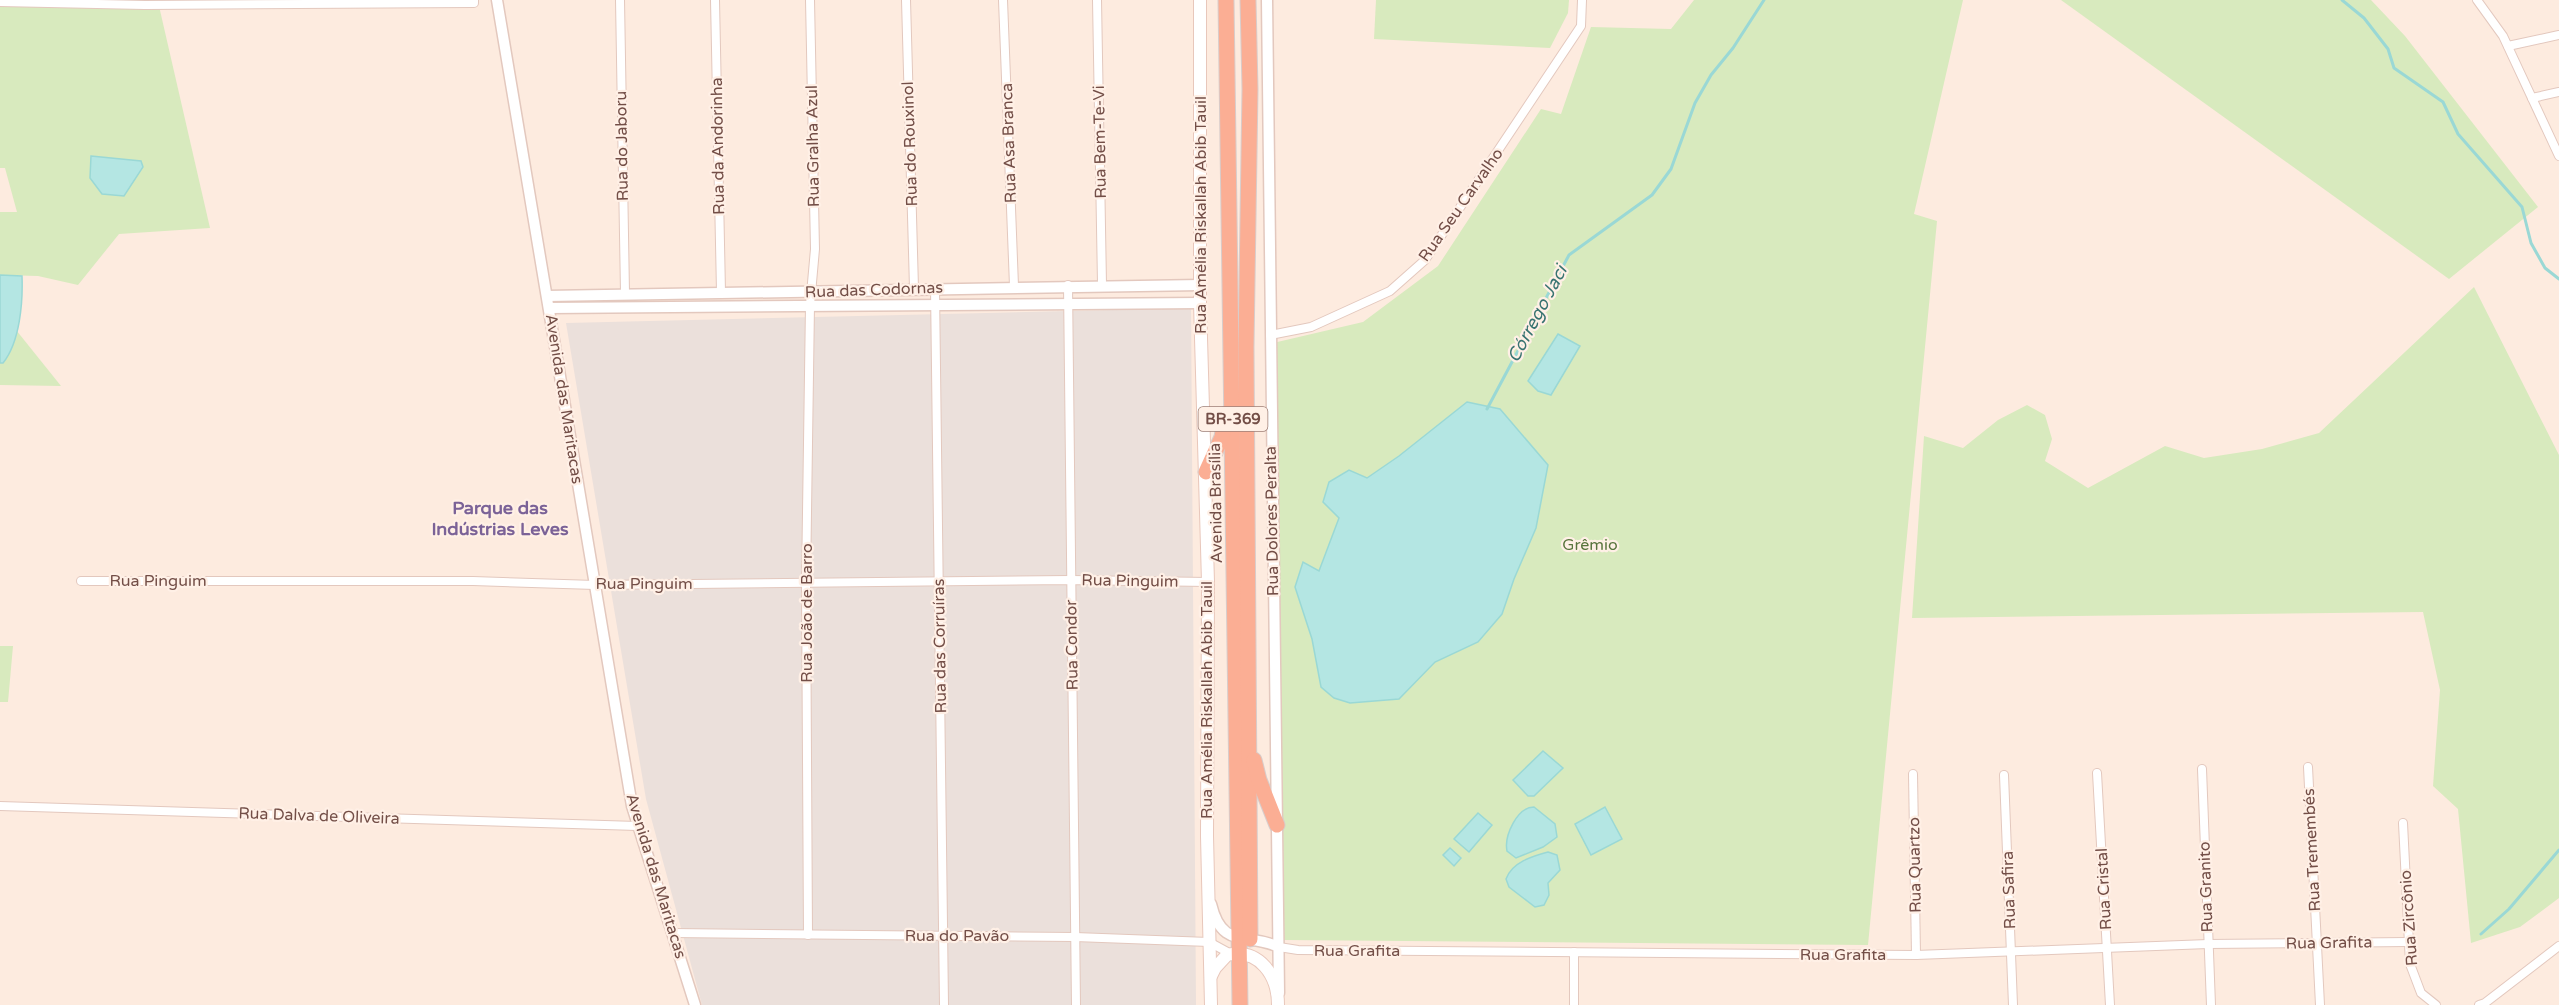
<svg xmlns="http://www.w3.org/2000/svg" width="2559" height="1005" font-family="'Varela Round',sans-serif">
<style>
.industrial{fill:#ebe0db}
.green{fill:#d8eabe}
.water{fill:#b4e6e3;stroke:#9ad8d5;stroke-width:1.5}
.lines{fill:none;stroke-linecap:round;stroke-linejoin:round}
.stream{stroke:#9ad8d5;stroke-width:3}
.minor-casing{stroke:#e3c8be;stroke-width:10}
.tertiary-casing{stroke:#e3c8be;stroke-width:13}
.secondary-casing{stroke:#e8c7bb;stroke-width:14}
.trunk-casing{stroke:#d8cdcb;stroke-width:17}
.minor{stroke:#fff;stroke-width:8}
.tertiary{stroke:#fff;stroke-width:10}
.secondary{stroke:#fff;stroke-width:12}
.trunk{stroke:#fbae94;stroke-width:15}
.labels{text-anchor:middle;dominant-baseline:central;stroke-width:4.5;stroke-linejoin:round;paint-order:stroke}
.shield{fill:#fff0e6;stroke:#9d7f77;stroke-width:1.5}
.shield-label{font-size:15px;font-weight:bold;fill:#734e47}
.street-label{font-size:16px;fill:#734e47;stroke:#fff0e6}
.park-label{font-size:16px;fill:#58743c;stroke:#fff0e6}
.water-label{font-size:18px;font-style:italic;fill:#387371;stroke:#fff0e6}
.neighbourhood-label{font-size:18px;font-weight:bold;fill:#7b6297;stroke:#fff0e6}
</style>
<rect width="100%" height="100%" fill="#fdebdf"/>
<!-- industrial -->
<polygon class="industrial" points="1191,308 1196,1005 702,1005 646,799 566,323"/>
<!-- green -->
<g class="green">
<polygon points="1376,0 1569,0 1568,13 1550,48 1374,39"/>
<polygon points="1694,0 1963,0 1914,214 1937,221 1868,945 1283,940 1273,343 1363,322 1438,266 1541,109 1561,114 1591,27 1671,29"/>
<polygon points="2061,0 2371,0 2405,36 2538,207 2449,279"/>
<polygon points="0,6 159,6 210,228 119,234 78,285 38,276 0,275 0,212 17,212 5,168 0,168"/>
<polygon points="2474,287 2559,455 2559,898 2520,927 2471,943 2458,809 2433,786 2440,690 2423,612 1912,618 1924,436 1963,448 1998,420 2027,405 2045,415 2052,439 2045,461 2088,488 2165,446 2204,458 2262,449 2319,433"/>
<polygon points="0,310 61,386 0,385"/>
<polygon points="0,646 13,646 8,702 0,702"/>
</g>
<!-- water -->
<g class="water">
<polygon points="91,156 141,161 143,167 124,196 102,194 90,178"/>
<path d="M 0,275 L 22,276 C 23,302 20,342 3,363 L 0,363 Z"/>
<polygon points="1558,334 1580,346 1551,395 1538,391 1528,381"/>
<polygon points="1467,402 1500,409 1548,465 1536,528 1514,579 1502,614 1478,642 1435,662 1399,699 1350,703 1334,698 1321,687 1312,639 1295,587 1303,562 1319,571 1339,518 1323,502 1329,482 1349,470 1367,478 1399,456"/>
<polygon points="1543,751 1563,768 1534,796 1528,796 1513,780"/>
<path d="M 1534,807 L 1555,824 L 1557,837 L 1543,847 L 1516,858 L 1507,851 C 1504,836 1517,807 1534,807 Z"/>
<polygon points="1605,807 1622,839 1591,855 1575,824"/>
<polygon points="1478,813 1492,825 1469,852 1454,839"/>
<polygon points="1450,848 1461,858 1454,866 1443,855"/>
<path d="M 1548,852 L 1557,855 L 1560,870 L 1548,883 L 1549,895 L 1544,905 L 1535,907 L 1509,887 L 1506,879 C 1512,862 1533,856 1548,852 Z"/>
</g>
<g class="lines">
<!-- stream -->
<g class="stream">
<polyline points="2342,0 2364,18 2388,49 2394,68 2443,102 2458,134 2522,207 2531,243 2545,268 2559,279"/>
<polyline points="1487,409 1569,255 1652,195 1671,169 1695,103 1711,75 1733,48 1764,0"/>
<polyline points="2481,934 2509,909 2559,850"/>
</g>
<!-- minor casing -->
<g class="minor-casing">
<g id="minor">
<polyline points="620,0 625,293"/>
<polyline points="715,0 721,292"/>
<polyline points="906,0 914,288"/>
<polyline points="1003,0 1014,286"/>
<polyline points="1097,0 1102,284"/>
<polyline points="2477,0 2503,36 2559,156"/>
<polyline points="0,2 145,5 474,3 474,0"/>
<polyline points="2508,46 2559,35"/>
<polyline points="2532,98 2559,92"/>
<polyline points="1068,285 1076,1005"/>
<polyline points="935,288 944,1005"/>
<polyline points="1270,335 1311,327 1390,291 1425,260 1581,26 1582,0"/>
<polyline points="81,581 473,581 595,585 1071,580 1208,582"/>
<polyline points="2308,767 2320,1005"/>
<polyline points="2202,769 2211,1005"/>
<polyline points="2097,773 2110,1005"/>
<polyline points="1913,774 1916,955"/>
<polyline points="2004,775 2013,1005"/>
<polyline points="0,806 637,826"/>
<polyline points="2403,823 2410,964 2421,993 2436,1005"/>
<polyline points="672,933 1075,937 1209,942 1231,954"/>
<polyline points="808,935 806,582 810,305 815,249 810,0"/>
<polyline points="1279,947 1298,950 1916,955 2208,944 2408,942"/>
<polyline points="1574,1005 1574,952"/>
<polyline points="2479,1005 2485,1003 2559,946"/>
</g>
</g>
<!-- tertiary casing -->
<g class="tertiary-casing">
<g id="tertiary">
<polyline points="497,0 632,806 695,1005"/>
<polyline points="1267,0 1279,993"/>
<polyline points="547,296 1201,285"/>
<polyline points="549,308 1200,303"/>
<path d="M 1211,904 C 1222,950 1246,932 1279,947"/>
</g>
</g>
<!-- secondary casing -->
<g class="secondary-casing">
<g id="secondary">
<polyline points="1200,0 1200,303 1208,582 1207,836 1211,1005"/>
<path d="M 1211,976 L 1215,968 L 1227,955 C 1259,948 1278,975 1278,1005"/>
</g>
</g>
<!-- trunk casing -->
<g class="trunk-casing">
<g id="trunk">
<polyline points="1226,0 1240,1005"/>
<polyline points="1248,0 1250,89 1246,347 1250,939"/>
<polyline points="1206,472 1222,437 1226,414"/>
<polyline points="1254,760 1259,780 1277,825"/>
</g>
</g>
<!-- minor -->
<use href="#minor" class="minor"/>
<!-- tertiary -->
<use href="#tertiary" class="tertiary"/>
<!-- secondary -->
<use href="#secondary" class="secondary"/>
<!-- trunk -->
<use href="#trunk" class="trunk"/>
</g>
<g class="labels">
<!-- shield labels -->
<rect class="shield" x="1198.5" y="407" width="69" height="24" rx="4.5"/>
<g class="shield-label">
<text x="1233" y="419">BR-369</text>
</g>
<!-- street labels -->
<g class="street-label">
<text transform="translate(1100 142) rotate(-91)">Rua Bem-Te-Vi</text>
<text transform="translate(1009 143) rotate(-92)">Rua Asa Branca</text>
<text transform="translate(910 144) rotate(-92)">Rua do Rouxinol</text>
<text transform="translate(622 146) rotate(-91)">Rua do Jaboru</text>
<text transform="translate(718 146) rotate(-91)">Rua da Andorinha</text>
<text transform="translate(813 146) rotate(-91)">Rua Gralha Azul</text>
<text transform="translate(1461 205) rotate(-55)">Rua Seu Carvalho</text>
<text transform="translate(1201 215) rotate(-90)">Rua Amélia Riskallah Abib Tauil</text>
<text transform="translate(874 290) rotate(-2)">Rua das Codornas</text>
<text transform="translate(564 399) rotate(81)">Avenida das Maritacas</text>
<text transform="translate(1216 503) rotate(-91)">Avenida Brasília</text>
<text transform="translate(1272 521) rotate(-91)">Rua Dolores Peralta</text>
<text x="158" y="581">Rua Pinguim</text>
<text transform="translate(1130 581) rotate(1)">Rua Pinguim</text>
<text x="644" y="584">Rua Pinguim</text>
<text transform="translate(807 613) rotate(-90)">Rua João de Barro</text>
<text transform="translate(1072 645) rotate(-91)">Rua Condor</text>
<text transform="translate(940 646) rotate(-91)">Rua das Corruíras</text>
<text transform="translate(1207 700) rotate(-90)">Rua Amélia Riskallah Abib Tauil</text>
<text transform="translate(319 816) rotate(2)">Rua Dalva de Oliveira</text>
<text transform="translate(2312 850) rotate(-93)">Rua Tremembés</text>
<text transform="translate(1915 865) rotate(-91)">Rua Quartzo</text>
<text transform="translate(656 876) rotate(73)">Avenida das Maritacas</text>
<text transform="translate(2206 887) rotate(-92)">Rua Granito</text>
<text transform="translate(2104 889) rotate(-93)">Rua Cristal</text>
<text transform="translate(2009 890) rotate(-92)">Rua Safira</text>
<text transform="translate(2409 918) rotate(-94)">Rua Zircônio</text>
<text x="957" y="936">Rua do Pavão</text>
<text transform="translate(2329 943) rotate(-1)">Rua Grafita</text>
<text x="1357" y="951">Rua Grafita</text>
<text x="1843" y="955">Rua Grafita</text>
</g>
<!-- park labels -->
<g class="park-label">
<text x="1590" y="545">Grêmio</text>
</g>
<!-- water labels -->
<g class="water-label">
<text transform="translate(1537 314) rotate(-62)">Córrego Jaci</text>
</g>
<!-- neighbourhood labels -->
<g class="neighbourhood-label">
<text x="500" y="508">Parque das<tspan x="500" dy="21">Indústrias Leves</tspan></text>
</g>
</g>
</svg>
